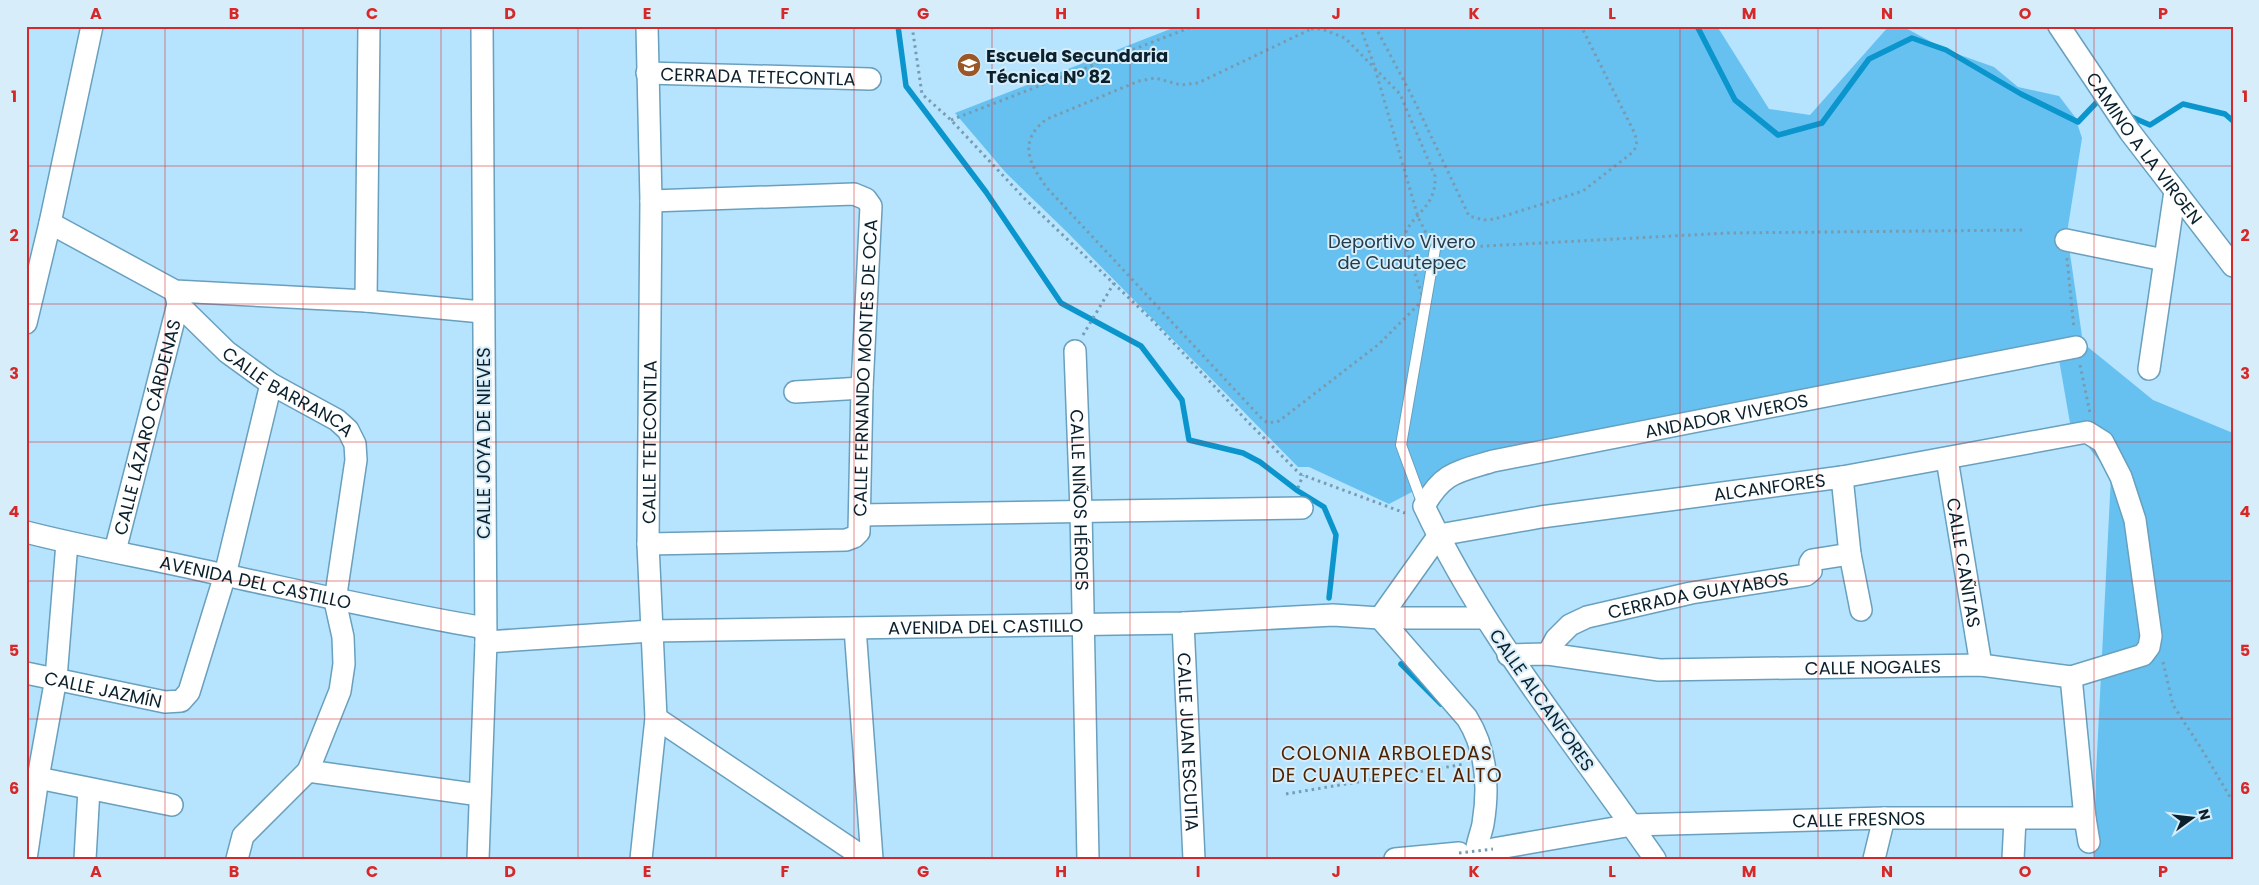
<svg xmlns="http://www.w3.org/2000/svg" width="2259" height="885" font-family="Poppins,sans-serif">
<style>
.green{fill:#66c1f1}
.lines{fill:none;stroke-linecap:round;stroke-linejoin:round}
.stream{stroke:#0a95cc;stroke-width:5.5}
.service-casing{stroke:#68a0be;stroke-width:12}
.minor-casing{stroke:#68a0be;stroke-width:24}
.path{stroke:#779cb1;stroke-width:3;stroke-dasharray:2.5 4;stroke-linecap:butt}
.service{stroke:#fff;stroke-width:10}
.minor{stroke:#fff;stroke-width:21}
.path-bridge{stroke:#779cb1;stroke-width:3;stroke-dasharray:2.5 4;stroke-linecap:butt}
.grid{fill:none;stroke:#d62828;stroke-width:1;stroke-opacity:0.55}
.labels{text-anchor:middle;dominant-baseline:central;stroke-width:4;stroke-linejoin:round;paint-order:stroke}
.poi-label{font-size:18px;font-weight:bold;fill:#0a212d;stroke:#d7edfa;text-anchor:start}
.street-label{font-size:18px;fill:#0a212d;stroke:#d7edfa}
.park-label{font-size:18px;fill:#243c4a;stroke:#d7edfa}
.neighbourhood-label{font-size:19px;letter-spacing:1px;fill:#4f2300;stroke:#d7edfa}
.neatline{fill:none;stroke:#d62828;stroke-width:2}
.grid-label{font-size:16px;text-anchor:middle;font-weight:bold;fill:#d62828}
</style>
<rect width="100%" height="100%" fill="#b6e3fe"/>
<!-- green -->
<polygon class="green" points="1178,26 1717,26 1769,109 1810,115 1889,26 1902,26 1946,50 1994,67 2018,87 2059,96 2075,117 2082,138 2067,233 2083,343 2153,400 2233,433 2233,859 2094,859 2096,774 2111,476 2070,423 2057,348 2062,347 2061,339 1830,387 1450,472 1389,504 1309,467 1298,467 1067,232 1006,173 955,113"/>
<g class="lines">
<!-- stream -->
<g class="stream">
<polyline points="898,26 906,86 986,192 1061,303 1141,346 1182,400 1189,440 1243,453 1260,462 1298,491 1324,507 1336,535 1329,598"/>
<polyline points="1697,26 1735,100 1778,135 1822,123 1869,59 1912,38 1946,50 2021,94 2078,122 2097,102 2102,104"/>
<polyline points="2127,115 2150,125 2183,104 2225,114 2233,121"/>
<polyline points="1401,664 1441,704"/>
</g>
<!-- service casing -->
<g class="service-casing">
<polyline id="service" points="1423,505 1401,445 1435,249"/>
</g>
<!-- minor casing -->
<g class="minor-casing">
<g id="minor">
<path id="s1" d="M 2059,26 L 2130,132 L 2233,266"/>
<path id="s2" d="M 647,73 L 870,79"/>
<polyline points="50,223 175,291 366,301 482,312"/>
<polyline points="2066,240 2164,260"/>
<path id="s3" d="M 175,291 L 178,304 L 227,352 L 271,384 L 337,420 L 348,430 L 355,444 L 356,460 L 335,601 L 343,637 L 344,664 L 340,691 L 308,771 L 243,836 L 237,859"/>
<polyline points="366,301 369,26"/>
<polyline points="26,323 50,223 92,26"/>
<path id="s4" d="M 1075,351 L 1081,511 L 1088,859"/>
<polyline points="2149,369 2175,191"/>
<polyline points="795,392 862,388"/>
<path id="s5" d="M 1947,459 L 1981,665"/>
<polyline points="1842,477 1850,554 1861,610"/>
<polyline points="860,515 1302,508"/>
<path id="s6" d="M 26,532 C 84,547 143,557 201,570 C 296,590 389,612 485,628"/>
<path id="s7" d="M 1439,535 L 1541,517 L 1842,477 L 2087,432 L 2103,442 L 2121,477 L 2135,520 L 2151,636 L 2149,647 L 2143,655 L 2071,677"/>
<path d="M 1439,535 L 1380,618 L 1467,718 C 1487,750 1489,788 1483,824 C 1481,835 1474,849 1477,859"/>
<path id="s8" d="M 648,544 L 846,540 L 854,537 L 859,532 L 862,388 L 871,206 L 866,199 L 854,194 L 651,201"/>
<path id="s9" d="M 115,551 L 178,304"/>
<path id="s10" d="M 1183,623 L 1194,859"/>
<polyline points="855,628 872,859"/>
<path id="s11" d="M 486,642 L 651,631 L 1183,623 L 1333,615 L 1380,618 L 1485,618"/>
<path id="s12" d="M 1548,654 L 1556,639 L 1570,625 L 1587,617 L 1691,593 L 1806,575 L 1811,571 L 1810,563 L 1812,560 L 1850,554"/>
<path id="s13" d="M 1508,655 L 1548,654 L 1659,670 L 1981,665 L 2071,677 L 2085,818 L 2089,842"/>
<path id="s14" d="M 26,673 L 165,702 L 181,701 L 189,692 L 225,575 L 271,384"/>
<polyline points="656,718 866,859"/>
<polyline points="308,771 480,795"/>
<polyline points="38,778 172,805"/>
<path id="s15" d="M 1493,849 L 1632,825 L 1884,818 L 2085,818"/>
<polyline points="26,859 38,778 56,678 67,543"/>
<polyline points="85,859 89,789"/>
<polyline points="478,859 486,642 482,26"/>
<path id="s16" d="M 641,859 L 656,718 L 648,544 L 651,201 L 647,26"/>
<polyline points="1395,859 1459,853"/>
<path id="s17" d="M 1655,859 C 1575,743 1484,634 1424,506 C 1443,472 1457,472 1493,461 L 2076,347"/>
<polyline points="1874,859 1884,818"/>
<polyline points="2013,859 2015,819"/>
</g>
</g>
<!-- path -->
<g class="path">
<polyline points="912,26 922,94 951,120 1024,198 1151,319 1248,422 1300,474 1405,513"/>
<polyline points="1360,26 1374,65 1418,217 1428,237"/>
<path d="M 1375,26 L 1413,98 L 1469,216 L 1484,220 L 1495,219 L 1583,191 L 1633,152 C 1638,144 1637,140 1634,132 L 1581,26"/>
<path d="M 1311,29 L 1322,29 L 1345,38 L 1400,94 L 1435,176 C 1437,211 1406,215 1404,241 L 1422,295 L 1421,302 L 1379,344 L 1279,421 L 1268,423 L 1263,420 L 1048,189 C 1029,164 1017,141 1047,119 L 1139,81 L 1155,78 L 1181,85 L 1198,83 Z"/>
<polyline points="951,120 1194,26"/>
<polyline points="1448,248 1728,233 2026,230"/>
<polyline points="2067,258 2074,329"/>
<polyline points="1083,335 1114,283"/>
<polyline points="2080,365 2090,413"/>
<polyline points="1298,488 1303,475"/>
<polyline points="2163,662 2173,705 2201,748 2233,802"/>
<polyline points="1286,794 1465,764"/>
</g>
<!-- service -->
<use href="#service" class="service"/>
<!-- minor -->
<use href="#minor" class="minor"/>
<!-- path-bridge -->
<polyline class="path-bridge" points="1459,853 1493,849"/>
</g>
<!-- grid -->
<path class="grid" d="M 165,26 L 165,859M 303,26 L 303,859M 441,26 L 441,859M 578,26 L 578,859M 716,26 L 716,859M 854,26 L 854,859M 992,26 L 992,859M 1130,26 L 1130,859M 1267,26 L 1267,859M 1405,26 L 1405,859M 1543,26 L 1543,859M 1680,26 L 1680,859M 1818,26 L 1818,859M 1956,26 L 1956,859M 2094,26 L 2094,859M 26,166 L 2233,166M 26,304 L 2233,304M 26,442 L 2233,442M 26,581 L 2233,581M 26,719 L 2233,719"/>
<!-- icons -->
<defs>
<g id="school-disc" transform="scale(1.25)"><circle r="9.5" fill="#9a5727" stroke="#d7edfa"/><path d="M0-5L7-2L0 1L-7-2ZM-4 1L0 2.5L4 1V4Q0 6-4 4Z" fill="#fff"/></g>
</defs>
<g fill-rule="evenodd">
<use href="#school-disc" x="969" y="65"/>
</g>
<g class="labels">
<!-- poi labels -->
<g class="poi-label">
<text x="986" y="55">Escuela Secundaria<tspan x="986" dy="21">Técnica Nº 82</tspan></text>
</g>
<!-- street labels -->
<g class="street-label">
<text stroke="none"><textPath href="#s2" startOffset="111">CERRADA TETECONTLA</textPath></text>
<text stroke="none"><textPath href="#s1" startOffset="149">CAMINO A LA VIRGEN</textPath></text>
<text stroke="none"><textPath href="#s8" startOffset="378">CALLE FERNANDO MONTES DE OCA</textPath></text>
<text stroke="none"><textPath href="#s3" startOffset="155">CALLE BARRANCA</textPath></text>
<text stroke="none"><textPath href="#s17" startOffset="746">ANDADOR VIVEROS</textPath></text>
<text stroke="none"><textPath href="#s9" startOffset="128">CALLE LÁZARO CÁRDENAS</textPath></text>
<text transform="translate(483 443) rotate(-90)">CALLE JOYA DE NIEVES</text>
<text stroke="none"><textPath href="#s16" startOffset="418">CALLE TETECONTLA</textPath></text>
<text stroke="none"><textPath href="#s7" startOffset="334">ALCANFORES</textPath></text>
<text stroke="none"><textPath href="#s4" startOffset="149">CALLE NIÑOS HÉROES</textPath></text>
<text stroke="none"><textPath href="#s5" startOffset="105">CALLE CAÑITAS</textPath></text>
<text stroke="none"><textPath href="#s6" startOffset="235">AVENIDA DEL CASTILLO</textPath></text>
<text stroke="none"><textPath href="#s12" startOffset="169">CERRADA GUAYABOS</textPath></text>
<text stroke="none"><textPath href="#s11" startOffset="500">AVENIDA DEL CASTILLO</textPath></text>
<text stroke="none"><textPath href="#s13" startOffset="366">CALLE NOGALES</textPath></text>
<text stroke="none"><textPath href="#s14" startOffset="79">CALLE JAZMÍN</textPath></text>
<text transform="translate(1542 700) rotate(55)">CALLE ALCANFORES</text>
<text stroke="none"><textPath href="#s10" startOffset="119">CALLE JUAN ESCUTIA</textPath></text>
<text stroke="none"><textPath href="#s15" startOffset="368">CALLE FRESNOS</textPath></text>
</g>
<!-- park labels -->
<g class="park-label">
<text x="1402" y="241">Deportivo Vivero<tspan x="1402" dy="21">de Cuautepec</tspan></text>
</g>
<!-- neighbourhood labels -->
<g class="neighbourhood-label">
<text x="1387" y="753">COLONIA ARBOLEDAS<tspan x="1387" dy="22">DE CUAUTEPEC EL ALTO</tspan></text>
</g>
</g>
<!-- border -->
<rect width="2259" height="885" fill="none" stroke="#d7edfa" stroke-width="55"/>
<!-- north arrow -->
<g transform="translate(2192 818) rotate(75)" stroke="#d7edfa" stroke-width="4" paint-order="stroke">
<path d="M0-4L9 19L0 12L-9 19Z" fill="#0a212d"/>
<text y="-8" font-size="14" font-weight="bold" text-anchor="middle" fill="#0a212d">N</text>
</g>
<rect x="28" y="28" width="2204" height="830" class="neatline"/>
<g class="grid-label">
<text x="96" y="19">A</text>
<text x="234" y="19">B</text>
<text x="372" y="19">C</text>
<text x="510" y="19">D</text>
<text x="647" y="19">E</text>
<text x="785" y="19">F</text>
<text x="923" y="19">G</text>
<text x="1061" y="19">H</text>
<text x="1198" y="19">I</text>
<text x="1336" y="19">J</text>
<text x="1474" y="19">K</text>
<text x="1612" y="19">L</text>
<text x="1749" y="19">M</text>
<text x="1887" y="19">N</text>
<text x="2025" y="19">O</text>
<text x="2163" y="19">P</text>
<text x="14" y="102">1</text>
<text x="2245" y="102">1</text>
<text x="14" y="241">2</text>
<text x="2245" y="241">2</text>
<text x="14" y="379">3</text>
<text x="2245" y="379">3</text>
<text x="14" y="517">4</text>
<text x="2245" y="517">4</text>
<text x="14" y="656">5</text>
<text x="2245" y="656">5</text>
<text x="14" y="794">6</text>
<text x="2245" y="794">6</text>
<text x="96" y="877">A</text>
<text x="234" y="877">B</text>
<text x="372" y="877">C</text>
<text x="510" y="877">D</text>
<text x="647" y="877">E</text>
<text x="785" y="877">F</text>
<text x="923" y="877">G</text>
<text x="1061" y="877">H</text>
<text x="1198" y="877">I</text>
<text x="1336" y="877">J</text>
<text x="1474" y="877">K</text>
<text x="1612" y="877">L</text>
<text x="1749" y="877">M</text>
<text x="1887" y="877">N</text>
<text x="2025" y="877">O</text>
<text x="2163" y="877">P</text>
</g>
</svg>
